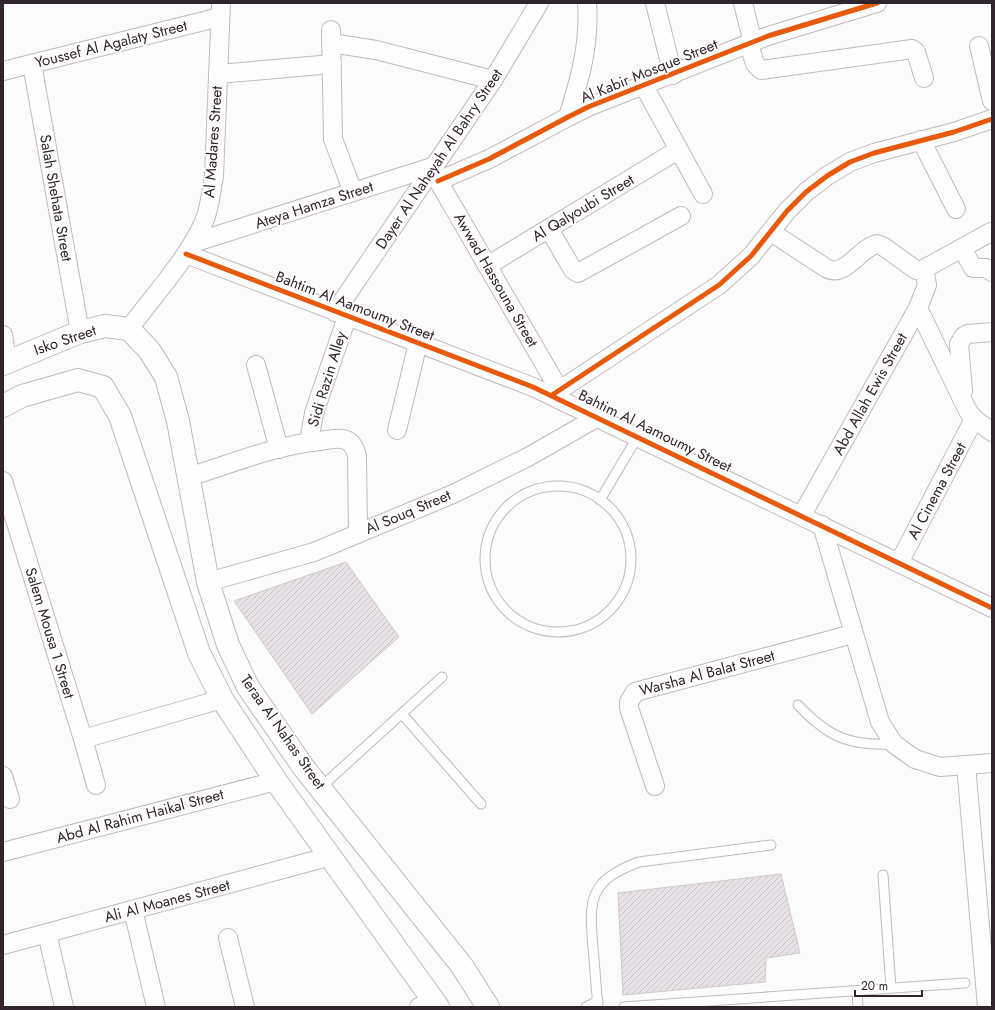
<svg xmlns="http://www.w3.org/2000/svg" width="995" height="1010" font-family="Jost,sans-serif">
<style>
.building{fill:url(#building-hatch);stroke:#cec9cd}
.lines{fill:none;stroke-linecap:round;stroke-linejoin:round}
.service-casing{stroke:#c0babe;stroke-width:11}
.minor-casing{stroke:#c0babe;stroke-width:20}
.secondary-casing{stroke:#c0babe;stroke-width:24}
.service{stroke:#fefefe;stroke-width:9}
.minor{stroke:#fefefe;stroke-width:18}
.secondary{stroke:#fefefe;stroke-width:22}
.cycleway-casing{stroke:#fff;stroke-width:8}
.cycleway{stroke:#e8590c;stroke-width:5}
.labels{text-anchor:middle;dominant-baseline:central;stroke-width:3.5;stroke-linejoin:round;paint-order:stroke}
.street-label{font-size:15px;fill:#30242d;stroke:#fff}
</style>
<defs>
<pattern id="building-hatch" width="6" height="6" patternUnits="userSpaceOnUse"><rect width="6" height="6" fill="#e8e2e6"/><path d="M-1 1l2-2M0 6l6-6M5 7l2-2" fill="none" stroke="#c7c2c6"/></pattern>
</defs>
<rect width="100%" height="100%" fill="#fbfbfb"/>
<!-- building -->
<g class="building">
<polygon points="346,562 399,637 312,714 234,601"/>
<polygon points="781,874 800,953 766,958 765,982 623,995 618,893"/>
</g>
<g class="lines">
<!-- service casing -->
<g class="service-casing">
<g id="service">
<circle cx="558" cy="559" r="73"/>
<polyline points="600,500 638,436"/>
<path d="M 798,705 C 829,738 850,746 894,744"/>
<polyline points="402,714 481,804"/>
<polyline points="320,788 442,677"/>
<polyline points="883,875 891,988"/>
<polyline points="857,991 858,1007"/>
<polyline points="586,1007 598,1001"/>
<path d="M 598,1007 C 596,988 595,968 593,948 C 589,900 588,881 639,862 L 771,845"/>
<polyline points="624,1007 965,983"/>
</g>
</g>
<!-- minor casing -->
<g class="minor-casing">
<g id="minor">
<polyline points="655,3 673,75"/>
<polyline points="743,3 753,43"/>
<polyline points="331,30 333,139 353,192"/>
<polyline points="331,43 376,50 493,80"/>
<polyline points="749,44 755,64 761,70 912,49 916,52 924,78"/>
<polyline points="979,46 992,101"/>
<polyline points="32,64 80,332"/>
<polyline points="3,71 220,17"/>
<polyline points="218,74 332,64"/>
<polyline points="644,86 703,194"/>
<path d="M 568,117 C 580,79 590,43 587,3"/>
<polyline points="921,140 956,209"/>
<polyline points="433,172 560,391"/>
<polyline points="438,181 489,159 568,117 588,107 768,36 877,3"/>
<polyline points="549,229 573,270 578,273 681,216"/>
<path d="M 771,232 L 826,268 C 845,279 859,248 877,244 L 884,247 L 916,270 L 922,270 L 991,232"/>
<polyline points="193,243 435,166"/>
<polyline points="962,248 973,268 986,268 992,272"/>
<polyline points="186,254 533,387 992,608"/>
<polyline points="487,266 678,150"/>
<polyline points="918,308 968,411 974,419 992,432"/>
<polyline points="335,312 493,80 539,3"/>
<path d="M 129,329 C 154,295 185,262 203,224 C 210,209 211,192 214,176 L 221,3"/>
<polyline points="3,335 7,361"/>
<polyline points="256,365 279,449"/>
<polyline points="963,391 959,344 964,336 968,334 992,332"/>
<polyline points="552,395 719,285 751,256 787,211 806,192 827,176 850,162 874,153 954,132 992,119"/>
<polyline points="397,430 418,343"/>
<polyline points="309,442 314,413 347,317"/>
<path d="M 188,477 C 231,464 276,445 320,441 C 327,440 335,438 342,439 C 351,440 355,448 357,456 L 358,534"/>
<polyline points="3,481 83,739 96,785"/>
<polyline points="802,515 918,308 927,285 924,269"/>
<polyline points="822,525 880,722 894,744 915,759 940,767 992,763"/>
<polyline points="899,563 974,419"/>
<polyline points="208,582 314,552 453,494 528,457 598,417"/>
<polyline points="83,739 222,699"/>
<polyline points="966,765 987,1007"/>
<polyline points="3,776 10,799"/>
<polyline points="655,786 629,708 629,702 635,692 853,634"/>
<polyline points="3,852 276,781"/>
<polyline points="133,910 156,1007"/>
<polyline points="47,933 64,1007"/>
<polyline points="228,938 245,1007"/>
<polyline points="3,945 331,856"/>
<polyline points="419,1007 436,1003"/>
</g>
</g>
<!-- secondary casing -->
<g class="secondary-casing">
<g id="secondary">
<polyline points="3,364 80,332 105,326 129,329 149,350 166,377 178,421 208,582 228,645 248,687 304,768 462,966 488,1007"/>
<polyline points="3,406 22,396 78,380 103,387 120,416 199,653 222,699 276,781 438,1007"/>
</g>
</g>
<!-- service -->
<use href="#service" class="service"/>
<!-- minor -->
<use href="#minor" class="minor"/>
<!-- secondary -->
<use href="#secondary" class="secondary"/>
<!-- cycleway casing -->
<g class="cycleway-casing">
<g id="cycleway">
<polyline points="438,181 489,159 568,117 588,107 768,36 877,3"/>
<polyline points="186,254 533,387 992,608"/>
<polyline points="552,395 719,285 751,256 787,211 806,192 827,176 850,162 874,153 954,132 992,119"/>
</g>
</g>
<!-- cycleway -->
<use href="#cycleway" class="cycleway"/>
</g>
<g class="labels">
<!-- street labels -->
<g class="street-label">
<text transform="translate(111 44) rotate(-14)">Youssef Al Agalaty Street</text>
<text transform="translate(649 71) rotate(-22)">Al Kabir Mosque Street</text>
<text transform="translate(213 142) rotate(-86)">Al Madares Street</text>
<text transform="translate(439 159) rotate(-56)">Dayer Al Naheyah Al Bahry Street</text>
<text transform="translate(56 198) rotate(80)">Salah Shehata Street</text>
<text transform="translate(314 205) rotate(-18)">Ateya Hamza Street</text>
<text transform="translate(583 208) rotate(-31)">Al Qalyoubi Street</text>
<text transform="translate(496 280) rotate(60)">Awwad Hassouna Street</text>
<text transform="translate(355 306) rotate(21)">Bahtim Al Aamoumy Street</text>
<text transform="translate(65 340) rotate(-19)">Isko Street</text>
<text transform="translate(327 379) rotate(-73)">Sidi Razin Alley</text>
<text transform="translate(870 394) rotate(-61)">Abd Allah Ewis Street</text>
<text transform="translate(655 431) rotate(26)">Bahtim Al Aamoumy Street</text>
<text transform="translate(937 491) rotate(-62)">Al Cinema Street</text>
<text transform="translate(408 512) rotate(-23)">Al Souq Street</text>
<text transform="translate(50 633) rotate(73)">Salem Mousa 1 Street</text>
<text transform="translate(707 673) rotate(-15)">Warsha Al Balat Street</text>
<text transform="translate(283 732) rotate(55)">Teraa Al Nahas Street</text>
<text transform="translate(140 816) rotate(-15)">Abd Al Rahim Haikal Street</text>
<text transform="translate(167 901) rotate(-15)">Ali Al Moanes Street</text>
</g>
</g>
<!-- border -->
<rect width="995" height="1010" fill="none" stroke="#30242d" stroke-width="8"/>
<!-- scale -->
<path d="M855 990v6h67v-6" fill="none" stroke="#30242d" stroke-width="2"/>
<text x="861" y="990" font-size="12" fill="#30242d" stroke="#ffffff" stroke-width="3" paint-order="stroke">20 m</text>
</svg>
